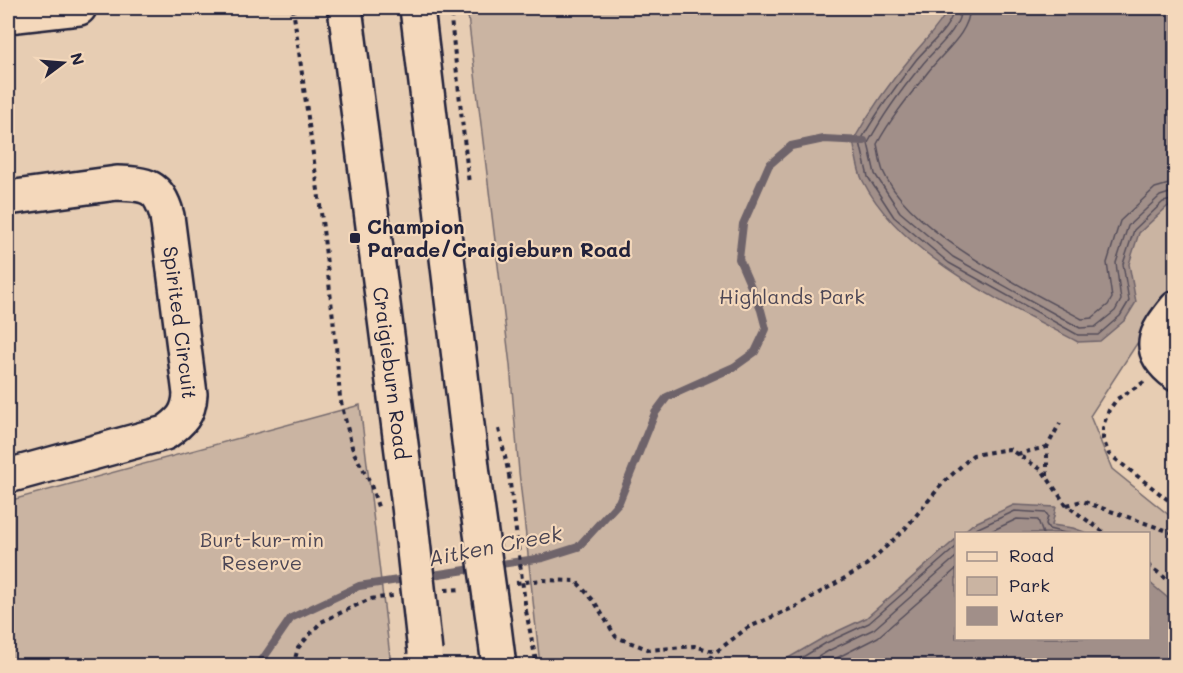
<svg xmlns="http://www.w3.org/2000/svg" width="1183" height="673" font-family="Mali,sans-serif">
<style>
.green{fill:#cab4a2;stroke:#766b6e;stroke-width:1.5;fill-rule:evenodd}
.water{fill:#a18f89;stroke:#6e636a;stroke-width:1.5}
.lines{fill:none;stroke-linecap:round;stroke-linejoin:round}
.shore{stroke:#554e5a;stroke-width:1.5}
.stream{stroke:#6e636a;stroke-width:8}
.minor-casing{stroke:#22223b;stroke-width:38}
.major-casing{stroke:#22223b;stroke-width:38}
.path{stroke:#22223b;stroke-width:4;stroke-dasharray:4.5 4.5;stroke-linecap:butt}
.minor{stroke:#f4d8bb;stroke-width:33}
.major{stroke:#f4d8bb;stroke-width:33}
.major-bridge-casing{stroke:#22223b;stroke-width:38;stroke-linecap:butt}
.path-bridge{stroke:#22223b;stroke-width:4;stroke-dasharray:4.5 4.5;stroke-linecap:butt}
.major-bridge{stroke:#f4d8bb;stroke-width:33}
.poi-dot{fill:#22223b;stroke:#f4d8bb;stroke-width:2}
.labels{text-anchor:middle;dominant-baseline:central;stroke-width:4.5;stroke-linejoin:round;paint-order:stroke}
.poi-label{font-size:20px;font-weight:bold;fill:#22223b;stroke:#f4d8bb;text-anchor:start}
.park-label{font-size:20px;fill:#4c4655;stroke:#f4d8bb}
.street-label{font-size:20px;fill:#22223b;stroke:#f4d8bb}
.water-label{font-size:21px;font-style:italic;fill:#484352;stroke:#f4d8bb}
</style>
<rect width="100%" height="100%" fill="#e7cdb3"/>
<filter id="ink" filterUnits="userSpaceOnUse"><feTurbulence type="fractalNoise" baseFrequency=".0167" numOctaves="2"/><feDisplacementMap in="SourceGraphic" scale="12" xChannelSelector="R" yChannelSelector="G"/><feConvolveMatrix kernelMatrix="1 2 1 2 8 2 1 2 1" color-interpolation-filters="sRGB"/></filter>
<g filter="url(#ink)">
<!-- green -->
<g class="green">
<path d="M 467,8 L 1175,8 L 1175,291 L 1147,328 L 1090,416 L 1112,469 L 1175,520 L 1175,665 L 540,665 L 519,472 L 510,365 ZM 956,534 L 1148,534 L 1148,638 L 956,638 Z"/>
<polygon points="360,405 391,665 8,665 8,501"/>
</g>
<!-- water -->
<g class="water">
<path d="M 949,8 L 1175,8 L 1175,204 L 1167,207 L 1139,233 L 1129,264 L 1136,302 L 1125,320 L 1100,341 L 1078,342 C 1006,304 901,256 863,181 C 857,170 856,154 853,141 C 870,111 890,82 912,56 C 926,39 939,27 949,8 Z"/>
<polygon points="1014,505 1056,507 1052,525 1073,528 1087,533 962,533 973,524"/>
<polygon points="956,539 956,638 1148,638 1149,582 1175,604 1175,665 776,665 823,638 866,618"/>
</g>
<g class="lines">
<!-- shore -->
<g class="shore">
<path d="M 954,8 C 951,29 929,44 916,60 C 896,86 876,113 860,142 L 868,177 L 894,217 L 949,263 L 1078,335 L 1098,335 L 1120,316 L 1129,301 L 1123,264 L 1134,230 L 1163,202 L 1176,199"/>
<path d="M 961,8 C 960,31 935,48 922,65 C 902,89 883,115 868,143 L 875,174 L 900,212 L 953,257 L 1080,328 L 1095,327 L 1115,311 L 1121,300 L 1116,263 L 1128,226 L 1160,196 L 1176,191"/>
<path d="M 970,8 C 969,34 943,52 928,72 C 910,95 891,118 877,144 C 879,152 880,163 883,171 C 909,232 1024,288 1082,319 L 1092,318 L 1108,305 L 1112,298 L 1107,263 L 1120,221 L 1155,188 L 1176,182"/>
<polyline points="971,534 976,529 1015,511 1046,513 1048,516 1046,524 1049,529 1069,534"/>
<polyline points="985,534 1017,519 1038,520 1043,534"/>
<polyline points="788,666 826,643 869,623 956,547"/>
<polyline points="803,666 830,650 874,629 956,557"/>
<polyline points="821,666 878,637 956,569"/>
</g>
<!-- stream -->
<g class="stream">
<polyline points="494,565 543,558 578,547 619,502 655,413 667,397 734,367 755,352 766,329 761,310 739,259 743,224 769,165 791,146 824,139 864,141"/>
<polyline points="426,576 479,568"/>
<polyline points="258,666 291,618 359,586 411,578"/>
</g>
<!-- minor casing -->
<g class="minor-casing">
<g id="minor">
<polyline points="8,16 79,8"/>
<path id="s1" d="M 8,198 L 117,183 C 147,184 159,185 167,216 L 190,394 C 189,414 181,422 165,433 L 8,476"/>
<path d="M 1176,308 C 1155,334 1144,350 1176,374"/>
</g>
</g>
<!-- major casing -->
<g class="major-casing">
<g id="major">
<path id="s2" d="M 345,8 L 410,514"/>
<polyline points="417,8 474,483"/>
<polyline points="493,619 499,666"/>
</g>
</g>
<!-- path -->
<g class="path">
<polyline points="293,8 322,220 336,345 340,398 353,451 370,482 379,510"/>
<polyline points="459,8 451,19 469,184"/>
<polyline points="1144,382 1117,399 1109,410 1103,426 1103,439 1109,454 1176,506"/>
<polyline points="499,429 509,475"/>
<polyline points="1017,454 1047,447"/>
<polyline points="1047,476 1047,447 1060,423"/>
<polyline points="1067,505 1082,501 1176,534"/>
<polyline points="1148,565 1176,586"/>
<polyline points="516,583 543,580 576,581 594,601 616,637 650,650 694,646 716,652 747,628 795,607 864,567 904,530 943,483 973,455 1009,449 1042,470 1066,505 1106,534"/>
<polyline points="445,590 461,589"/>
<polyline points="526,611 537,666"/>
<polyline points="293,666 298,648 321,622 370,599 393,596"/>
<polyline points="704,666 715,653"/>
</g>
<!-- minor -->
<use href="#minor" class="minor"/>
<!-- major -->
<use href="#major" class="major"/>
<!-- major-bridge casing -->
<g class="major-bridge-casing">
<g id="major-bridge">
<polyline points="474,483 493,619"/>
<polyline points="410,514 425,652"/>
</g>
</g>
<!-- path-bridge -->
<polyline class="path-bridge" points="509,475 526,611"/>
<!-- major-bridge -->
<use href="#major-bridge" class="major-bridge"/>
</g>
</g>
<!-- markers -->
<rect class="poi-dot" x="349" y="232" width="12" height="12" rx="3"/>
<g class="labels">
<!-- poi labels -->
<g class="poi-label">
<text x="367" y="226">Champion<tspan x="367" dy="23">Parade/Craigieburn Road</tspan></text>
</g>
<!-- park labels -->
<g class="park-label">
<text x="792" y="296">Highlands Park</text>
<text x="262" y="539">Burt-kur-min<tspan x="262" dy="23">Reserve</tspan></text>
</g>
<!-- street labels -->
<g class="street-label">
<text stroke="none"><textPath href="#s1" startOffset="285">Spirited Circuit</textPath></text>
<text stroke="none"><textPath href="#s2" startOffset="368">Craigieburn Road</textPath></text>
</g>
<!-- water labels -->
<g class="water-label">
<text transform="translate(495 545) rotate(-11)">Aitken Creek</text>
</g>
</g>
<!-- margin -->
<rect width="1183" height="673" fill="none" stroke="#f4d8bb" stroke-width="30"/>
<rect x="15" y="15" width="1153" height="643" fill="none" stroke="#22223b" stroke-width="2" filter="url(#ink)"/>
<!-- legend -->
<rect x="955" y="532" width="195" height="108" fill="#f4d8bb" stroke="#a08f88" stroke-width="1.5"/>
<rect x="967" y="552" width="30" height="9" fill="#f4d8bb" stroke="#a08f88" stroke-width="1.5"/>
<text x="1009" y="562" font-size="18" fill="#22223b">Road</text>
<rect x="967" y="577" width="30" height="18" fill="#cab4a2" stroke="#a08f88" stroke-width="1.5"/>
<text x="1009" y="592" font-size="18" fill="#22223b">Park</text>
<rect x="967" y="607" width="30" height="18" fill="#a18f89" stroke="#a08f88" stroke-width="1.5"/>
<text x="1009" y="622" font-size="18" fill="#22223b">Water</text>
<!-- north arrow -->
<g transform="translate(63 63) rotate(74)" stroke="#f4d8bb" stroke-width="4.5" paint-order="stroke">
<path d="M0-4.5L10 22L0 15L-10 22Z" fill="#22223b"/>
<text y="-9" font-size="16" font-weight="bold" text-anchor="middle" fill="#22223b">N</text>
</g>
</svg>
